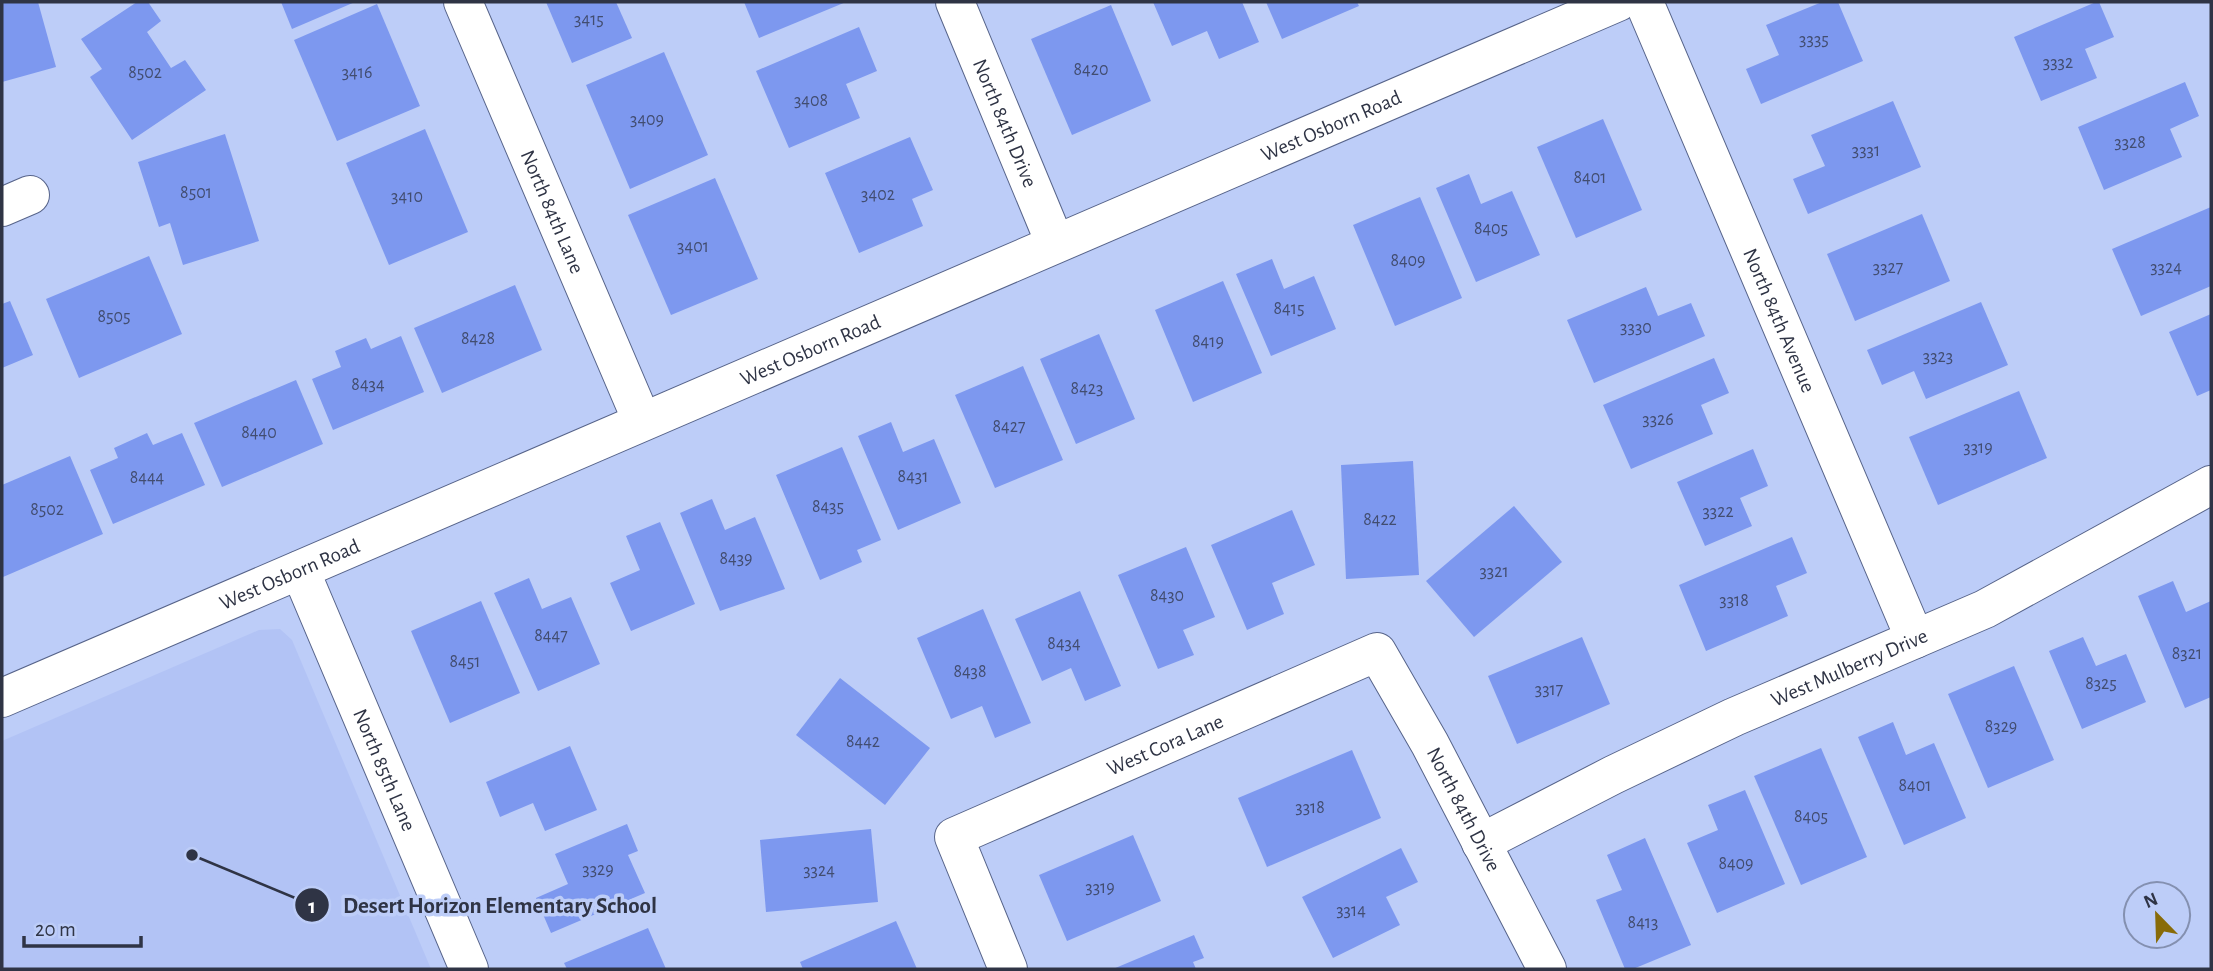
<svg xmlns="http://www.w3.org/2000/svg" width="2213" height="971" font-family="'Alegreya Sans',sans-serif">
<style>
.built{fill:#b2c3f5}
.building{fill:#7d98ef}
.lines{fill:none;stroke-linecap:round;stroke-linejoin:round}
.minor-casing{stroke:#57648a;stroke-width:40}
.minor{stroke:#fff;stroke-width:38}
.labels{text-anchor:middle;dominant-baseline:central;stroke-width:7;stroke-linejoin:round;paint-order:stroke}
.number-label{font-size:18px;fill:#424d70}
.street-label{font-size:21px;fill:#2f3445;stroke:#bdcdf8}
.leader{fill:none;stroke:#2f3445;stroke-width:2.5}
.callout-dot{fill:#2f3445;stroke:#bdcdf8;stroke-width:2.5}
.mark-label{font-size:21px;text-anchor:middle;font-weight:bold;fill:#fff}
.callout-label{font-size:23px;text-anchor:middle;font-weight:bold;fill:#2f3445;stroke:#bdcdf8;stroke-width:7;stroke-linejoin:round;paint-order:stroke}
</style>
<rect width="100%" height="100%" fill="#bdcdf8"/>
<!-- built -->
<polygon class="built" points="280,629 292,640 431,969 2,969 2,741 259,630"/>
<!-- building -->
<g class="building">
<polygon points="2,2 38,2 56,67 2,82"/>
<polygon points="137,2 148,2 161,21 147,32 171,68 185,60 206,90 132,140 90,77 102,69 81,39"/>
<polygon points="281,2 355,2 292,29"/>
<polygon points="546,2 616,2 632,38 572,63"/>
<polygon points="744,2 846,2 759,38"/>
<polygon points="1153,2 1242,2 1259,42 1219,59 1207,31 1172,46"/>
<polygon points="1266,2 1357,2 1359,6 1282,39"/>
<polygon points="1822,2 1838,2 1863,61 1761,104 1746,69 1779,55 1766,25"/>
<polygon points="2096,2 2099,2 2114,37 2085,49 2097,78 2041,101 2014,37"/>
<polygon points="377,4 420,106 337,141 294,40"/>
<polygon points="1111,5 1151,101 1072,135 1031,39"/>
<polygon points="859,27 877,71 846,84 860,118 789,148 756,71"/>
<polygon points="664,52 708,155 630,189 586,85"/>
<polygon points="2185,82 2199,116 2170,129 2182,157 2104,190 2078,127"/>
<polygon points="1893,101 1921,167 1808,214 1793,179 1825,166 1811,135"/>
<polygon points="1603,119 1642,210 1576,238 1537,147"/>
<polygon points="425,129 468,232 389,265 346,163"/>
<polygon points="225,134 259,241 183,265 170,223 159,227 138,162"/>
<polygon points="910,137 933,190 912,199 923,226 859,253 825,173"/>
<polygon points="1469,174 1481,204 1512,191 1540,255 1476,282 1436,188"/>
<polygon points="715,178 758,279 671,315 628,215"/>
<polygon points="1420,197 1462,298 1395,326 1353,225"/>
<polygon points="2211,207 2211,286 2141,316 2112,249"/>
<polygon points="1922,214 1950,281 1855,321 1827,254"/>
<polygon points="149,256 182,334 79,378 46,299"/>
<polygon points="1272,259 1284,289 1314,276 1336,329 1271,356 1236,274"/>
<polygon points="1223,281 1262,373 1193,402 1155,310"/>
<polygon points="515,285 542,350 442,393 414,328"/>
<polygon points="1646,287 1658,316 1691,303 1705,336 1594,383 1567,320"/>
<polygon points="10,301 33,355 2,368 2,304"/>
<polygon points="1981,302 2008,365 1926,399 1914,371 1882,385 1867,350"/>
<polygon points="2211,314 2211,390 2197,396 2169,332"/>
<polygon points="1099,334 1135,419 1076,444 1040,359"/>
<polygon points="401,336 424,392 333,430 312,379 341,367 335,351 366,338 371,349"/>
<polygon points="1714,358 1729,393 1701,405 1713,434 1631,469 1603,405"/>
<polygon points="1023,366 1063,460 995,488 955,395"/>
<polygon points="296,380 323,444 222,487 194,423"/>
<polygon points="2019,391 2047,458 1938,505 1909,437"/>
<polygon points="891,422 903,452 934,439 961,503 898,530 858,436"/>
<polygon points="147,433 153,445 182,433 205,485 113,524 90,470 118,458 114,448"/>
<polygon points="842,447 881,540 857,550 862,562 820,580 776,475"/>
<polygon points="1753,449 1768,486 1740,498 1752,526 1705,546 1677,482"/>
<polygon points="70,456 103,534 3,577 2,485"/>
<polygon points="1413,461 1419,575 1346,579 1341,465"/>
<polygon points="712,499 725,530 755,517 785,589 720,611 680,513"/>
<polygon points="1514,506 1562,562 1474,637 1426,581"/>
<polygon points="1292,510 1315,565 1272,583 1284,614 1247,630 1211,545"/>
<polygon points="660,522 695,604 631,631 610,583 640,570 626,536"/>
<polygon points="1792,537 1807,573 1776,586 1788,616 1706,651 1679,585"/>
<polygon points="1186,547 1215,617 1183,630 1194,655 1158,669 1118,575"/>
<polygon points="529,578 542,609 571,597 600,664 538,691 494,593"/>
<polygon points="2173,581 2186,612 2211,601 2211,697 2185,708 2138,596"/>
<polygon points="1080,591 1121,686 1085,701 1071,668 1042,681 1015,619"/>
<polygon points="481,601 520,693 450,723 411,631"/>
<polygon points="983,609 1031,723 995,738 982,706 951,719 917,638"/>
<polygon points="1582,637 1610,704 1517,744 1488,676"/>
<polygon points="2083,637 2096,666 2126,654 2146,702 2082,729 2049,651"/>
<polygon points="2014,666 2054,760 1988,788 1948,694"/>
<polygon points="840,678 930,748 885,805 796,735"/>
<polygon points="1893,722 1906,755 1934,743 1966,818 1904,845 1858,737"/>
<polygon points="570,746 597,810 545,831 533,803 500,817 486,782"/>
<polygon points="1821,748 1867,857 1801,885 1754,776"/>
<polygon points="1352,750 1381,818 1267,867 1238,798"/>
<polygon points="1745,790 1785,884 1717,913 1687,843 1718,830 1708,805"/>
<polygon points="627,824 638,851 628,855 645,893 551,933 536,898 568,884 555,854"/>
<polygon points="871,829 878,902 766,912 760,840"/>
<polygon points="1133,835 1161,901 1067,941 1039,875"/>
<polygon points="1645,838 1691,945 1633,969 1625,969 1596,900 1622,890 1607,855"/>
<polygon points="1401,848 1418,882 1386,897 1400,925 1333,958 1302,897"/>
<polygon points="896,921 917,969 803,969 800,962"/>
<polygon points="648,928 666,969 567,969 564,963"/>
<polygon points="1194,935 1204,958 1193,962 1196,969 1113,969"/>
</g>
<g class="lines">
<!-- minor casing -->
<g class="minor-casing">
<g id="minor">
<path id="s1" d="M 463,2 L 642,421"/>
<path id="s2" d="M 955,2 L 1055,243"/>
<path id="s3" d="M 1644,2 L 1915,639"/>
<polyline points="2,207 30,195"/>
<path id="s4" d="M 300,570 L 469,969"/>
<path id="s5" d="M 2,698 L 1618,2"/>
<path id="s6" d="M 1481,843 L 1613,775 L 1734,717 L 1985,609 L 2211,485"/>
<path id="s7" d="M 1008,969 L 954,837 L 1377,652 L 1430,744 L 1547,969"/>
</g>
</g>
<!-- minor -->
<use href="#minor" class="minor"/>
</g>
<g class="labels">
<!-- number labels -->
<g class="number-label">
<text x="589" y="20">3415</text>
<text x="1814" y="40">3335</text>
<text x="2058" y="63">3332</text>
<text x="1091" y="70">8420</text>
<text x="145" y="73">8502</text>
<text x="357" y="73">3416</text>
<text x="811" y="101">3408</text>
<text x="647" y="120">3409</text>
<text x="2130" y="143">3328</text>
<text x="1866" y="151">3331</text>
<text x="1590" y="178">8401</text>
<text x="196" y="193">8501</text>
<text x="878" y="195">3402</text>
<text x="407" y="197">3410</text>
<text x="1491" y="229">8405</text>
<text x="693" y="247">3401</text>
<text x="1408" y="261">8409</text>
<text x="1888" y="268">3327</text>
<text x="2166" y="268">3324</text>
<text x="1289" y="309">8415</text>
<text x="114" y="317">8505</text>
<text x="1636" y="328">3330</text>
<text x="478" y="339">8428</text>
<text x="1208" y="342">8419</text>
<text x="1938" y="357">3323</text>
<text x="368" y="385">8434</text>
<text x="1087" y="389">8423</text>
<text x="1658" y="420">3326</text>
<text x="1009" y="427">8427</text>
<text x="259" y="433">8440</text>
<text x="1978" y="448">3319</text>
<text x="913" y="477">8431</text>
<text x="147" y="478">8444</text>
<text x="828" y="507">8435</text>
<text x="47" y="510">8502</text>
<text x="1718" y="512">3322</text>
<text x="1380" y="520">8422</text>
<text x="736" y="559">8439</text>
<text x="1494" y="572">3321</text>
<text x="1167" y="596">8430</text>
<text x="1734" y="601">3318</text>
<text x="551" y="636">8447</text>
<text x="1064" y="644">8434</text>
<text x="2187" y="654">8321</text>
<text x="465" y="662">8451</text>
<text x="970" y="672">8438</text>
<text x="2101" y="684">8325</text>
<text x="1549" y="690">3317</text>
<text x="2001" y="727">8329</text>
<text x="863" y="742">8442</text>
<text x="1915" y="786">8401</text>
<text x="1310" y="808">3318</text>
<text x="1811" y="817">8405</text>
<text x="1736" y="864">8409</text>
<text x="598" y="870">3329</text>
<text x="819" y="871">3324</text>
<text x="1100" y="888">3319</text>
<text x="1351" y="911">3314</text>
<text x="1643" y="923">8413</text>
</g>
<!-- street labels -->
<g class="street-label">
<text stroke="none"><textPath href="#s2" startOffset="131">North 84th Drive</textPath></text>
<text stroke="none"><textPath href="#s5" startOffset="1447">West Osborn Road</textPath></text>
<text stroke="none"><textPath href="#s1" startOffset="228">North 84th Lane</textPath></text>
<text stroke="none"><textPath href="#s3" startOffset="346">North 84th Avenue</textPath></text>
<text stroke="none"><textPath href="#s5" startOffset="880">West Osborn Road</textPath></text>
<text stroke="none"><textPath href="#s5" startOffset="313">West Osborn Road</textPath></text>
<text stroke="none"><textPath href="#s6" startOffset="408">West Mulberry Drive</textPath></text>
<text stroke="none"><textPath href="#s7" startOffset="373">West Cora Lane</textPath></text>
<text stroke="none"><textPath href="#s4" startOffset="217">North 85th Lane</textPath></text>
<text stroke="none"><textPath href="#s7" startOffset="784">North 84th Drive</textPath></text>
</g>
</g>
<!-- callouts -->
<path class="leader" d="M192 855L312 905"/>
<g class="callout-dot">
<circle cx="192" cy="855" r="7"/>
<circle cx="312" cy="905" r="18"/>
</g>
<g class="mark-label">
<text x="312" y="913">1</text>
</g>
<g class="callout-label">
<text x="500" y="913">Desert Horizon Elementary School</text>
</g>
<!-- border -->
<rect width="2213" height="971" fill="none" stroke="#2f3445" stroke-width="7"/>
<!-- north arrow -->
<g transform="translate(2157 915) rotate(337)"><circle r="33" fill="#bdcdf8" stroke="#8490b0" stroke-width="2"/>
<path d="M0-5L12 26L0 18L-12 26Z" fill="#886b08"/>
<text y="-10" font-size="19" font-weight="bold" text-anchor="middle" fill="#2f3445">N</text>
</g>
<!-- scale -->
<path d="M24 936v10h117v-10" fill="none" stroke="#2f3445" stroke-width="3.5"/>
<text x="35" y="936" font-size="21" fill="#2f3445" stroke="#bdcdf8" stroke-width="5" paint-order="stroke">20 m</text>
</svg>
